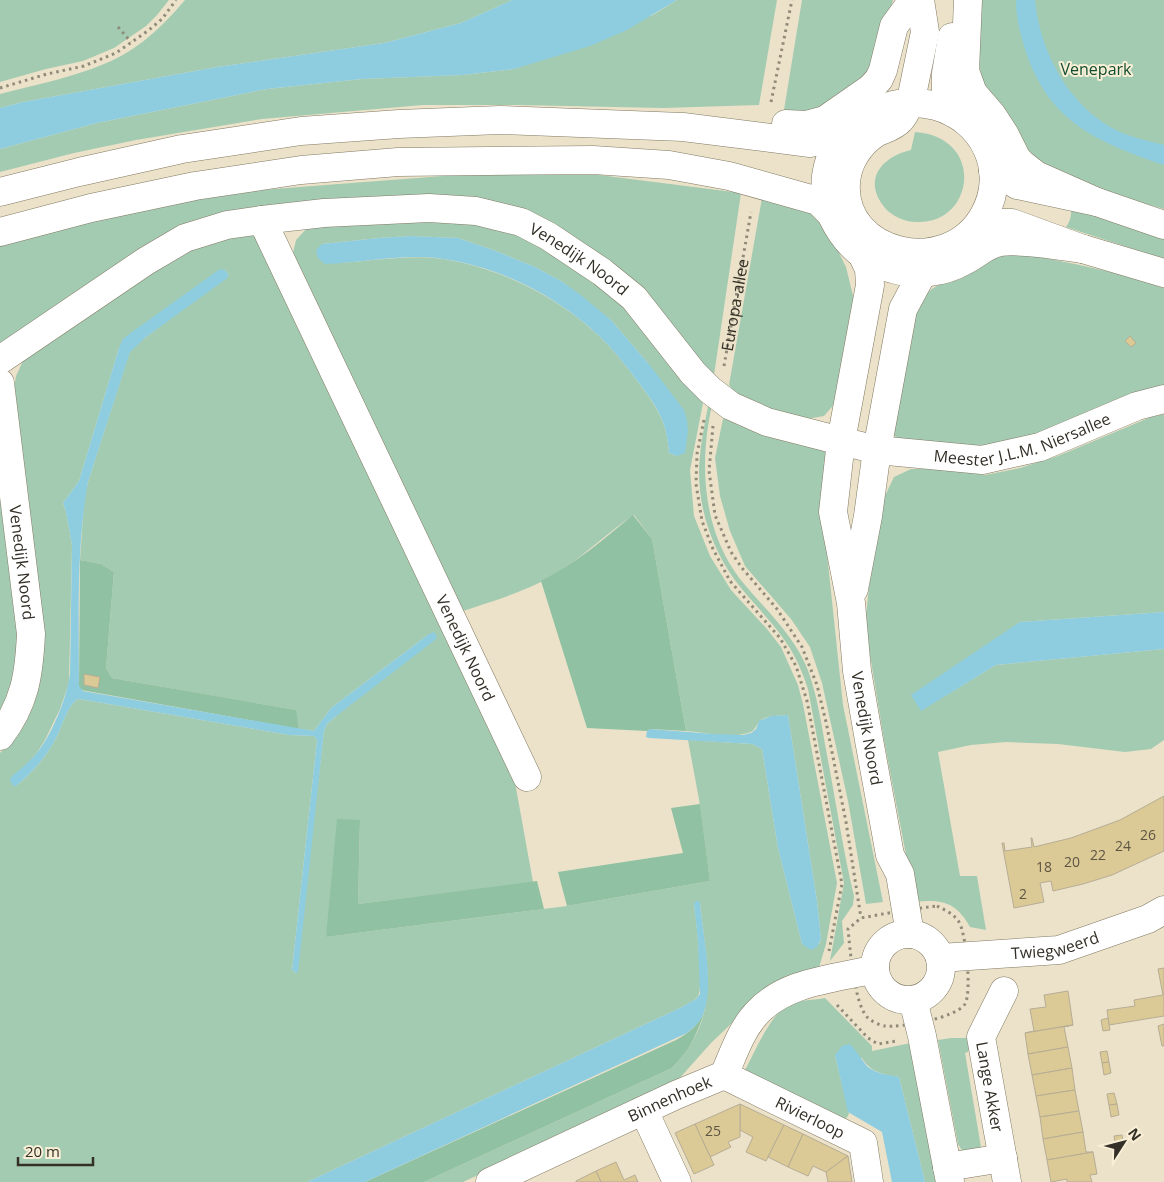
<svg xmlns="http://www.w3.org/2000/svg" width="1164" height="1182" font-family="'Open Sans',sans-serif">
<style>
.green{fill:#a3cbb2;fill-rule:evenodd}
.forest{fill:#8fc1a2}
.water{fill:#8ecddf}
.building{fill:#dbc996;stroke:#b6ad95}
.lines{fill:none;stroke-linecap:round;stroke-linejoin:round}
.minor-casing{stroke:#827963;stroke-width:29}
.major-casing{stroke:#827963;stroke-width:29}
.path{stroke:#908a79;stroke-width:3;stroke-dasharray:2.5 4;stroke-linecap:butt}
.minor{stroke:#fff;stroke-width:28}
.major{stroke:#fff;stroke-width:28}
.labels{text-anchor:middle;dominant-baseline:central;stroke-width:4;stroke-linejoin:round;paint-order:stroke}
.number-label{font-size:14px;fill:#5e5643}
.park-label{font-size:16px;fill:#104d30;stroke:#f9efd6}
.street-label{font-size:16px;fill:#343027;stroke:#f9efd6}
</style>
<rect width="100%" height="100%" fill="#ebe2c9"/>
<!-- green -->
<g class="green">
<polygon points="0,0 169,0 157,15 146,26 114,48 83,61 46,69 0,82"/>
<path d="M 185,0 L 512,0 L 461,23 L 384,43 L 217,67 L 23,102 L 0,108 L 0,94 C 34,85 71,78 104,64 C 136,52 163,26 185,0 Z"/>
<polygon points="677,0 777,0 759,105 663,108 519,105 423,105 262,119 136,140 74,153 0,172 0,149 97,123 267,89 362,79 463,75 514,69 653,15"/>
<polygon points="802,0 893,0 876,64 859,83 814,111 795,114 784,110"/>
<polygon points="982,0 1016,0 1018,16 1022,0 1164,0 1164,209 1068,181 1032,159 991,100 982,80 978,56 978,31"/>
<path d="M 915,132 C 986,137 975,225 916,222 C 905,222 892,216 885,208 C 862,180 881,157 911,150 Z"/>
<polygon points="456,175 599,175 741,193 714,375 552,224 278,206 0,344 0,246 3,245 154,205 223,193"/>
<polygon points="762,198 813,213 831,237 846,267 855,304 837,401 824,416 807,419 774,412 740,398 729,385"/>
<path d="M 1071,207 L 1164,238 L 1164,259 L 1066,227 C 1070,222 1072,215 1071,207 Z"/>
<path d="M 404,218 L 481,224 L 520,235 L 605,286 L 696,390 L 703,403 L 690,470 L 694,516 L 710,556 L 731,590 L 767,629 L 781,647 L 798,685 L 803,704 L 837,883 L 826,944 L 818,971 L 752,1004 L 711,1043 L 678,1080 L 663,1090 L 463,1182 L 424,1182 L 672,1068 C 722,1016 707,967 700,904 L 694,904 C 696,918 704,987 698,996 C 695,1001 687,1004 682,1007 L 307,1182 L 0,1182 L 0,753 L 11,740 L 26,714 L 13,395 L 16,376 L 23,361 L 172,257 L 203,242 L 251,234 L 264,244 L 514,777 L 533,882 L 358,904 L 360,820 L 326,937 L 567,906 L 710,881 L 700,805 L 688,740 L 752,744 L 762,749 L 778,848 L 802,944 L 819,944 L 821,939 L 817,901 L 788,715 C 779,716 769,715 761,720 C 756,724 756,731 748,733 C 730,739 704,732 686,731 L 652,539 L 634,515 C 608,532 586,554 560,571 C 530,591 492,601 457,613 L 291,262 L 296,240 L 309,226 ZM 410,236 L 458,238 L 496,251 L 535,267 L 561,281 L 611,320 L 648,363 L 677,456 L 669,453 C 667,419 655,405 635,378 C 624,363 612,348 598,335 C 556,296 500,268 443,259 C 411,254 373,261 340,263 L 322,244 L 379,238 ZM 225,270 L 229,275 L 146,337 L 130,351 L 88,482 L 84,502 L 80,560 L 101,564 L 114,572 L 106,668 L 112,678 L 295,710 L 299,729 L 314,731 L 331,708 L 429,634 L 335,717 L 327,724 L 324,731 L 296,973 L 292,970 L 317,740 L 314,736 L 289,735 L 79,699 L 76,700 C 67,709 63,723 58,734 C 48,755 34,771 16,786 L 27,764 L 36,754 L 45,740 L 60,709 L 69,683 L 72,545 L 66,512 L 63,503 L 79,481 L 119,348 Z"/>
<path d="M 1019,253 C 1068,263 1118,271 1164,288 L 1164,385 L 1135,393 L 1042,436 L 979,449 L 904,443 L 892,434 L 918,301 L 933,288 L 1002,255 Z"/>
<path d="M 709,401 L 712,405 C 699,463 702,529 740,579 C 765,610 795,635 809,673 C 818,699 822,728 827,755 C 836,802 843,850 854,896 L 853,905 L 842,921 L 844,943 L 830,961 L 844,883 L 808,689 C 793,641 772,625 741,588 C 715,556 699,514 699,472 C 699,451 705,422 709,401 Z"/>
<polygon points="724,414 738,425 827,449 823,516 843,705 883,902 866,904 848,801 822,683 810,647 791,619 745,566 730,531 720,496 715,458"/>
<path d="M 1164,414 L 1164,612 L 1020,622 L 922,710 L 996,665 L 1164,649 L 1164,740 L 1151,749 L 1125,752 L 1058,744 L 1006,742 L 971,745 L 938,752 L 960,876 L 977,876 L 986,930 L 970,927 C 956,902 942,899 915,902 L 884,740 L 865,625 L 871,568 L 882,502 L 894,477 L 911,469 L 940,469 L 985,475 L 1020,468 L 1058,456 L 1151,417 Z"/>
<polygon points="0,479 19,611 20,672 0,722"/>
<path d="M 825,998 L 872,1046 L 872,1051 L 911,1043 L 944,1182 L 925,1182 L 899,1077 C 884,1075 870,1072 862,1058 L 835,1055 L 849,1114 L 842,1125 L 745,1070 C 755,1052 771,1012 790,1004 C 800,1000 814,1000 825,998 Z"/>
<polygon points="951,1038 974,1038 968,1052 965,1053 982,1153 963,1152 958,1144 938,1040"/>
</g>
<!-- forest -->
<g class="forest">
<path d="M 633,515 L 652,539 L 686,731 L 651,729 L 647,731 L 587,728 L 541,581 C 575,564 604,539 633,515 Z"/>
<polygon points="80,560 101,564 114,572 106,668 112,678 296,710 299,729 81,690 79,687"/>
<polygon points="700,804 710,881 567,906 558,872 683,853 671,808"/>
<polygon points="337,819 360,820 358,904 537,881 544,909 326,937"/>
<path d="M 704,1013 C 695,1038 691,1048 672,1068 L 424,1182 L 365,1182 L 676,1040 C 689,1033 697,1026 704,1013 Z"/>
</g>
<!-- water -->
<g class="water">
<polygon points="512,0 677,0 627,30 590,46 514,69 463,75 362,79 267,89 97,123 0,149 0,108 23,102 217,67 384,43 461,23"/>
<path d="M 1016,0 L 1035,0 C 1040,53 1070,109 1120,132 C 1133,138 1150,141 1164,145 L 1164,165 C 1097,142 1048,122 1025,49 C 1020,33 1016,17 1016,0 Z"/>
<path d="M 410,236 L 458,238 L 496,251 L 535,267 L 561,281 L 582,296 L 611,320 L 648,363 L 684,410 L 687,420 L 688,431 L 685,453 L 677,456 L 669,453 C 667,419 655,404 635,378 C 624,363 612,348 598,335 C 556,296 500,267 443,259 C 408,253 361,263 325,264 L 318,258 L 316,250 L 322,244 L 379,238 Z"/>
<path d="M 220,269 L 225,270 L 229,275 L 226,279 L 146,337 L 130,352 L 88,482 C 76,549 79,619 79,686 L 83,691 L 314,731 L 331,708 L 429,634 L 434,632 L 437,637 L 435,640 L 335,717 L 327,724 L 324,731 L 298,972 L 296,973 L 292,970 L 317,740 L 314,736 L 289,735 L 79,699 L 76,700 C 67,709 63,723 58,734 C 48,755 34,771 16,786 L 13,786 L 10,780 L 12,776 C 20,770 28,763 35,755 C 51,737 67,698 70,674 L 72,545 L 66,512 L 63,503 L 79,481 L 119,348 L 123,339 L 132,332 Z"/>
<polygon points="1164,612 1164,649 996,665 921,711 911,695 1020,622"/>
<polygon points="788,715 817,901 821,939 817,947 811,950 802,944 778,848 762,749 752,744 649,738 646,737 647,731 650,729 714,734 743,735 751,733 756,729 759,721 771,716"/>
<path d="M 696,901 L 699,901 L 700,904 C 703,934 714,984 704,1012 C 701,1022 694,1027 687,1033 L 365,1182 L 307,1182 L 682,1007 L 696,999 L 700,994 L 698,941 L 694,904 Z"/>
<path d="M 850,1044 C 855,1049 865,1064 868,1067 C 877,1074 889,1075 899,1077 L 925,1182 L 892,1182 L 882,1132 L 848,1112 L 835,1055 L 842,1046 Z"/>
</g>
<!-- building -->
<g class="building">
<polygon points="1130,336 1136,343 1131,347 1125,341"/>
<polygon points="84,674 100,677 98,688 84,685"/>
<polygon points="1164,796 1164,851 1112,875 1083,884 1053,891 1051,881 1040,883 1044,902 1014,908 1002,843 1004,843 1005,851 1032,847 1031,838 1032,838 1034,847 1071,838 1120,820"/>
<polygon points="1164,968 1164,1016 1109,1025 1107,1010 1135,1006 1134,1000 1163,995 1158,969"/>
<polygon points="1068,991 1073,1025 1025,1033 1034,1031 1030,1009 1046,1007 1044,995"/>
<polygon points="1108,1018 1110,1030 1103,1031 1101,1020"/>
<polygon points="1164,1024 1164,1046 1162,1046 1158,1026"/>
<polygon points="1073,1025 1064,1027 1068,1047 1028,1054 1025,1033"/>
<polygon points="1068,1047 1072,1068 1032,1075 1028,1054"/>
<polygon points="1107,1051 1109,1062 1102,1063 1100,1052"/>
<polygon points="1109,1062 1111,1073 1104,1075 1102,1063"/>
<polygon points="1072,1068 1075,1090 1036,1096 1032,1075"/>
<polygon points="1075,1090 1079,1111 1040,1117 1036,1096"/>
<polygon points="1114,1093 1117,1104 1109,1105 1107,1094"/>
<polygon points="740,1104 784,1125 766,1161 746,1152 753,1137 740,1130"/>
<polygon points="740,1104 740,1137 728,1142 731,1147 710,1157 695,1124"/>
<polygon points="1117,1104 1119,1115 1111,1117 1109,1105"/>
<polygon points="1079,1111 1083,1132 1043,1139 1040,1117"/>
<polygon points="695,1124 714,1165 694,1174 675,1133"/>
<polygon points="784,1125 803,1134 788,1167 768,1157"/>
<polygon points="1083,1132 1086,1152 1093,1152 1047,1160 1043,1139"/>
<polygon points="803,1134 848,1156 826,1172 813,1166 808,1176 788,1167"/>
<polygon points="1122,1135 1124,1147 1116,1148 1114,1136"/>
<polygon points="1093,1152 1097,1174 1090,1175 1092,1182 1067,1182 1067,1179 1051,1182 1047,1160"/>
<polygon points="848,1156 852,1182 828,1182 826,1172"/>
<polygon points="616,1162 624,1180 635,1175 638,1182 601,1182 596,1171"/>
<polygon points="596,1171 601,1182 576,1182 576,1181"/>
</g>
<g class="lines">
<!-- minor casing -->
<g class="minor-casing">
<g id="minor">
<path id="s2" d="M 262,220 L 527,777"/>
<path id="s3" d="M 862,254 L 869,269 L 870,285 L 841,441 L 833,512 L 851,603 L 857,671 L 869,740 L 890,855 L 900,874 L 910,934"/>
<path id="s4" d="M 0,360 L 146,261 L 185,238 L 227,225 L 262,220 L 324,213 L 429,208 L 476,211 L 521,222 L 548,236 L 602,272 L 634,298 L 693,373 L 710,390 L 731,406 L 767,422 L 841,441 L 877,450 L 982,460 L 1040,447 L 1137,406 L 1164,399"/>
<path id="s5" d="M 0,383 L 31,634 C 29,675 25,703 0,736"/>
<polyline points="854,589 868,516 877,450 903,309 923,272"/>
<circle cx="908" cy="967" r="33"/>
<path id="s6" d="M 940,958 L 1059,950 L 1148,919 L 1164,910"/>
<path id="s7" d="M 1004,991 L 981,1037 L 1007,1182"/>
<polyline points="913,1000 922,1036 950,1182"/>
<path id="s8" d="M 724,1075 L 863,1143 L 869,1182"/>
<polyline points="644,1111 677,1182"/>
<polyline points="947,1167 1003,1158"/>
<path id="s9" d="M 490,1182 L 676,1095 L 724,1075 C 733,1055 741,1030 756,1014 C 785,981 835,979 875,969"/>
</g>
</g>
<!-- major casing -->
<g class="major-casing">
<g id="major">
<path d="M 920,0 L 925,32 L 912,95 C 909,104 906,114 900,120 C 894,127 884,129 876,133 C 859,144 847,163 846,183 C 841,255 948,280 984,215 C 1009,170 983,119 936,106 C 909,99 884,104 862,120 C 819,151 814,199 847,240 C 859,254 875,265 893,269 C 916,276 943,273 964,261 C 976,255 987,244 1001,242 C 1022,239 1060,246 1083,249"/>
<polyline points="968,0 965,71 973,93 992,115 1005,135 1017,159 1022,164 1036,175 1097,202"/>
<polyline points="952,37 946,73 946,99 953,113"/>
<polyline points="786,124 806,125 825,120 871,88 879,79 883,70 894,26 913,0"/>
<polyline points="993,171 1017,185 1097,202 1164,225"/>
<polyline points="0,192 79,172 182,149 301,131 399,124 500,120 683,127 810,143 844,136"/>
<polyline points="0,232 91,208 195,186 301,170 398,162 593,160 669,165 729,176 818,201 830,213"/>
<polyline points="971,233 984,226 996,223 1012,223 1083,249 1164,273"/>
</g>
</g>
<!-- path -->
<g class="path">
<polyline points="118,27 131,42"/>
<polyline points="0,88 47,74 84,66 116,53 149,30 162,19 176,0"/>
<polyline points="771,102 792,0"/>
<path id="s1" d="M 724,366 L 751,212"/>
<polyline points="704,420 697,454 696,484 702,521 713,549 730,581 780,638 796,666 807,701 842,884 829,951"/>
<polyline points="713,426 709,471 715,515 731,552 742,568 777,609 802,647 817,685 826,722 846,822 861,918"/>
<path d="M 937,906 C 945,910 954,914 959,922 C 966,933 972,992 965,1004 C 956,1018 900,1028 885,1026 C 881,1026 871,1021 868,1018 C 854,1005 850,948 848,929 L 861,918 L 905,910 Z"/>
<polyline points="837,1005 868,1038 878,1044 897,1041"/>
</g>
<!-- minor -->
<use href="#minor" class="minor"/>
<!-- major -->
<use href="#major" class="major"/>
</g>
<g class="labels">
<!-- number labels -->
<g class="number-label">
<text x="1148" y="834">26</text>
<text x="1123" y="845">24</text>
<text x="1098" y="854">22</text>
<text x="1072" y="861">20</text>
<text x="1044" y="866">18</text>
<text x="1023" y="893">2</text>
<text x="713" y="1130">25</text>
</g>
<!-- park labels -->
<g class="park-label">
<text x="1096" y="69">Venepark</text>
</g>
<!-- street labels -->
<g class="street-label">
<text stroke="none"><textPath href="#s4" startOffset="631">Venedijk Noord</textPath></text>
<text stroke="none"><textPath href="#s1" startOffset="62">Europa-allee</textPath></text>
<text stroke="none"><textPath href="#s4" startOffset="1146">Meester J.L.M. Niersallee</textPath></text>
<text stroke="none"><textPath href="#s5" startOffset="181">Venedijk Noord</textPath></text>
<text stroke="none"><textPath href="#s2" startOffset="474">Venedijk Noord</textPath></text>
<text stroke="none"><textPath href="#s3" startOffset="482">Venedijk Noord</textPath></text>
<text stroke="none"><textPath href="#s6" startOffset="116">Twiegweerd</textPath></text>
<text stroke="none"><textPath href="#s7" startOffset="102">Lange Akker</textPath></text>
<text stroke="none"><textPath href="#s9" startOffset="198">Binnenhoek</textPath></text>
<text stroke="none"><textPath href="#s8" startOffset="96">Rivierloop</textPath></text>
</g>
</g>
<!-- north arrow -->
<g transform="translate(1124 1142) rotate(54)" stroke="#f9efd6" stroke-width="4" paint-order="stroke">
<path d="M0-4L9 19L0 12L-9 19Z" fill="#343027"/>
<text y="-8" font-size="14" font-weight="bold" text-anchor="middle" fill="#343027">N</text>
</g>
<!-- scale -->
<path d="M18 1157v8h75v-8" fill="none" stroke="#343027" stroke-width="2.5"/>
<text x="25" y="1157" font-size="15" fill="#343027" stroke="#f9efd6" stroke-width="4" paint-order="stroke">20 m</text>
</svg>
